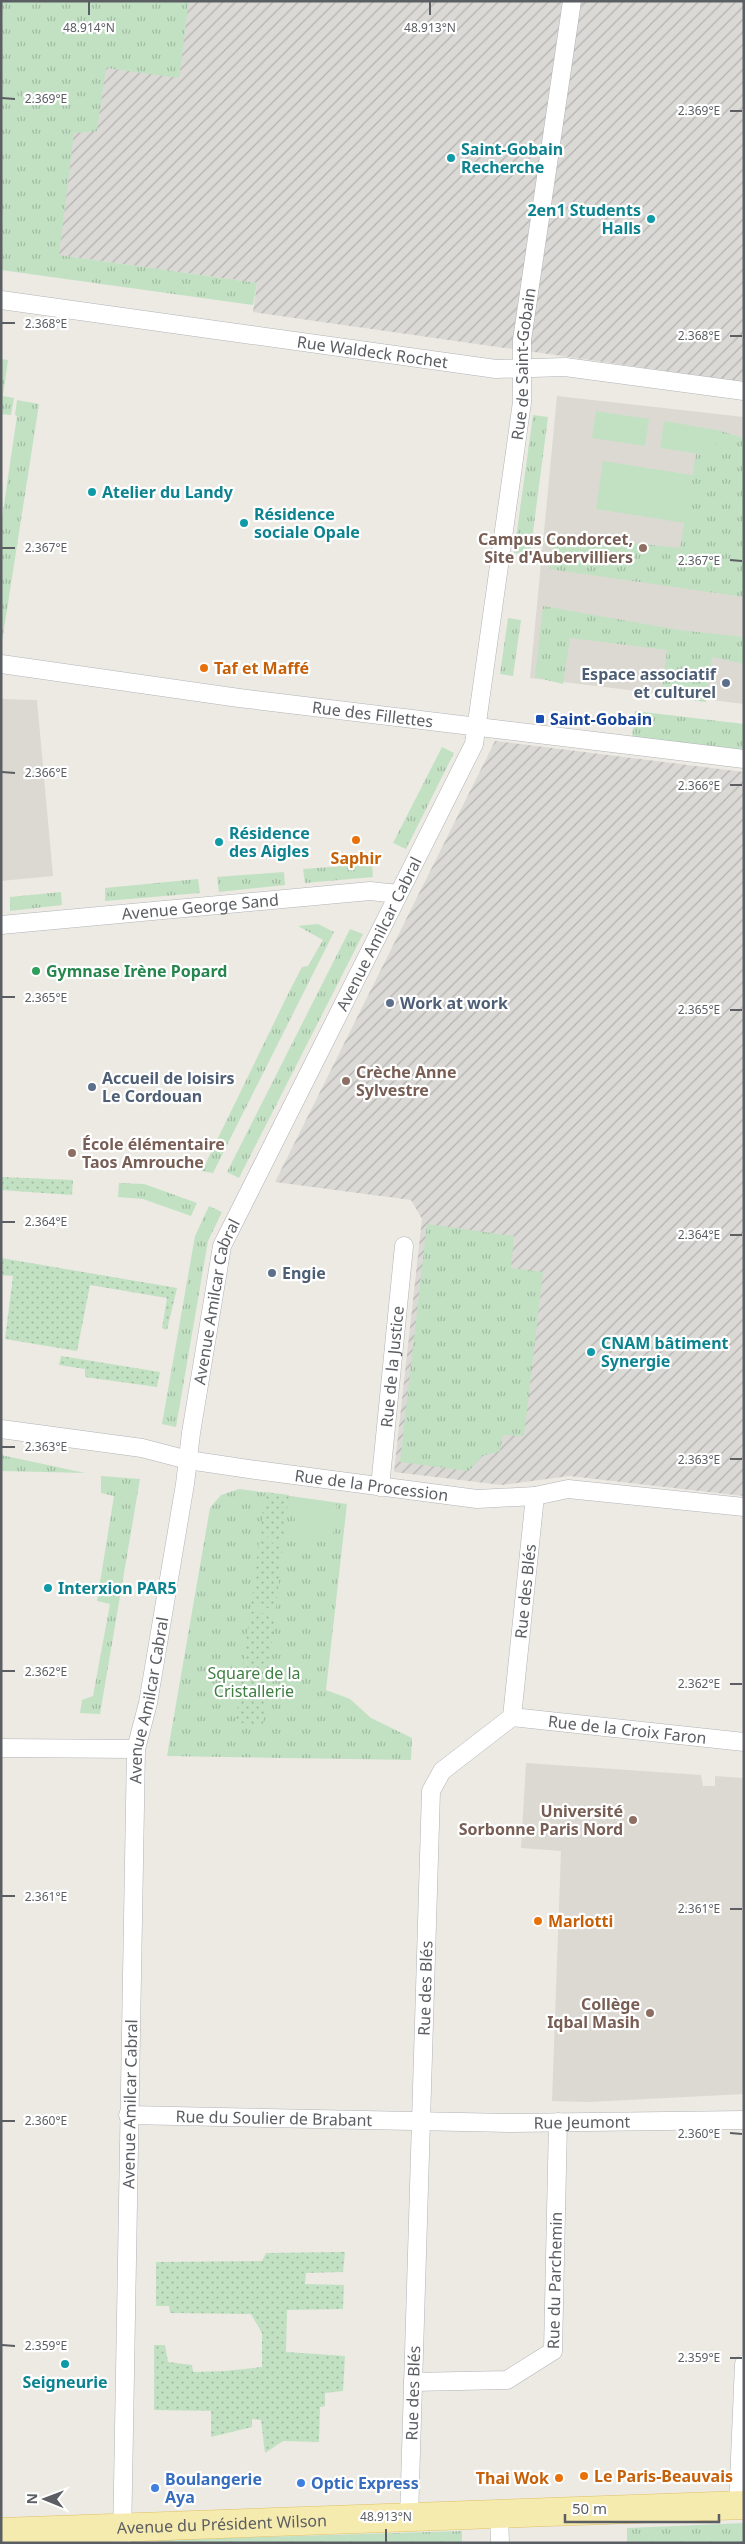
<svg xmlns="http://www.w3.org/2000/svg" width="745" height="2544" font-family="'Noto Sans',sans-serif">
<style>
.industrial{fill:url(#industrial-furrows)}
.education{fill:#dcd9d2}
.grass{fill:url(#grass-tufts)}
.garden{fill:url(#garden-dots)}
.pitch{fill:#c2e1c3}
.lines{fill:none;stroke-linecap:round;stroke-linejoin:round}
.street-casing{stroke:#b1b3b7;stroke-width:19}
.primary-casing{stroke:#e1c067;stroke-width:29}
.street{stroke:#fff;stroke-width:18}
.primary{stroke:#f6ebaf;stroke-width:28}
.ticks{fill:none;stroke:#5b5e62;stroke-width:2}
.culture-dot{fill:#0f9aa8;stroke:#fff;stroke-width:2}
.education-dot{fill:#8d6e63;stroke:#fff;stroke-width:2}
.food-dot{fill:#e8710a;stroke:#fff;stroke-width:2}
.service-dot{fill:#5c6f8a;stroke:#fff;stroke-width:2}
.transit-dot{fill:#1a4fb4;stroke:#fff;stroke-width:2}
.leisure-dot{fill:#2e9e5b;stroke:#fff;stroke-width:2}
.shop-dot{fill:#3f7fe0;stroke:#fff;stroke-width:2}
.labels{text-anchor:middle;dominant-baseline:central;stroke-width:4.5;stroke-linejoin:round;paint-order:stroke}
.culture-label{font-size:16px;font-weight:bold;fill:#0d838f;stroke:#fff;text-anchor:start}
.street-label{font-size:16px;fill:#5b5e62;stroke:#fff}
.education-label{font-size:16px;font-weight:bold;fill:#785e54;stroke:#fff;text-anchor:end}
.food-label{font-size:16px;font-weight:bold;fill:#c56008;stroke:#fff;text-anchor:start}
.service-label{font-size:16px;font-weight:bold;fill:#4e5e75;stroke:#fff;text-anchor:start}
.transit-label{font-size:16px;font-weight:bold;fill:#164399;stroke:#fff;text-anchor:start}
.leisure-label{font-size:16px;font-weight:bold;fill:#27864d;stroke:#fff;text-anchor:start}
.park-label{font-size:16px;fill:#3e7f41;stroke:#fff}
.shop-label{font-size:16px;font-weight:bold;fill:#366cbe;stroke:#fff;text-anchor:start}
.ticks-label{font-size:12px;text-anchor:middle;fill:#5b5e62;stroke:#fff;stroke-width:4.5;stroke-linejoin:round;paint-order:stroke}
</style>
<defs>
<pattern id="industrial-furrows" width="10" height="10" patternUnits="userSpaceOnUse" patternTransform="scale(1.25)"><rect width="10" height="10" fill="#dbd9d5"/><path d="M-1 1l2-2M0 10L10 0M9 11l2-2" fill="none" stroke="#b5b3b0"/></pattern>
<pattern id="grass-tufts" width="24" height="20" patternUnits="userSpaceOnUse" patternTransform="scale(1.25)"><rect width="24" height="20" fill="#c2e1c3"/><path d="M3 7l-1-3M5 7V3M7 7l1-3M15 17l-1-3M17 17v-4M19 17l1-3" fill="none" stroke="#a1baa2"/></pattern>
<pattern id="garden-dots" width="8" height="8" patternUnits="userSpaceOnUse" patternTransform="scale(1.25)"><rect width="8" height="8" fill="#c2e1c3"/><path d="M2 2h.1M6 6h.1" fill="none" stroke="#a1baa2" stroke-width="1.8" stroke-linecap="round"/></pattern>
</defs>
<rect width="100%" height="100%" fill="#eceae3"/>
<!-- industrial -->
<g class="industrial">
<polygon points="1,1 744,1 744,382 253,312 257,283 1,247"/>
<polygon points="495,741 744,772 744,1496 569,1476 502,1485 394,1472 422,1219 411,1200 275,1182"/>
</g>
<!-- education -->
<g class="education">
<polygon points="557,396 744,417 744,704 530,678"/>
<polygon points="1,699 37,700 53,876 1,881"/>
<polygon points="526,1763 701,1775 703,1786 715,1786 715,1776 744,1778 744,2094 588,2102 552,2101 561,1851 521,1848"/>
</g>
<!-- grass -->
<g class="grass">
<polygon points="1,1 189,1 179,78 106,68 97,131 74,133 59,255 257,283 253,305 1,270"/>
<polygon points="1,359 8,360 3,396 14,398 11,415 1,414"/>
<polygon points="17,400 39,404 2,642 1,525 17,416 15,415"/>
<polygon points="533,415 548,417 530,555 514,553"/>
<polygon points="717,430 744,438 744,597 549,569 556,535 680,548 696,454 713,456"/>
<polygon points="543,606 679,630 744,637 744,664 712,657 706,702 661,697 667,650 570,638 563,684 535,677"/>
<polygon points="508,618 521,620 513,676 500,674"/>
<polygon points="635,711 744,724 744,750 632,737"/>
<polygon points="442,747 454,753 406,849 393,843"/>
<polygon points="372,864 373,877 305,883 303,869"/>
<polygon points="284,872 285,885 219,892 217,877"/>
<polygon points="198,879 200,893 105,901 105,888"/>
<polygon points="61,892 62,905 10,911 10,897"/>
<polygon points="318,924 334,932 213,1173 202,1171 290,990 302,967 308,966 323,940 298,926"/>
<polygon points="350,929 363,934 239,1178 227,1172"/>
<polygon points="119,1183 144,1184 197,1203 191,1216 143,1199 118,1197"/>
<polygon points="209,1206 222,1212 208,1241 176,1427 162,1424 195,1236"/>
<polygon points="427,1224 514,1236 511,1268 543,1272 524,1436 503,1435 500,1451 482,1456 469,1471 400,1462"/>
<polygon points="1,1455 85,1473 1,1471"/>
<polygon points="101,1476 140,1479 100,1714 80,1713 82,1700 93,1696 110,1604 97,1601 114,1496 101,1493"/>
<polygon points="239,1489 347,1504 326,1690 350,1699 371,1718 412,1738 411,1760 167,1756 210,1508 221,1495"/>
<polygon points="744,2523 744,2543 627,2543 627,2528"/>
<polygon points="462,2531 462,2543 159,2543 159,2540"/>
</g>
<!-- garden -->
<g class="garden">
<polygon points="1,1177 73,1180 72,1195 1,1190"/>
<polygon points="1,1258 177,1288 167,1330 162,1328 167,1298 90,1285 77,1351 5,1339 13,1276 1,1275"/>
<polygon points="61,1356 160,1372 157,1387 85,1377 85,1369 59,1365"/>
<polygon points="265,1492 289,1495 283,1540 260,1536"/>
<polygon points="259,1541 283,1544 276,1609 251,1606"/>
<polygon points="250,1611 275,1615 263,1726 236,1722"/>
<polygon points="345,2252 343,2272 306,2273 305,2284 344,2285 343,2309 287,2310 286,2352 345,2356 343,2391 325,2393 325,2406 320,2407 319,2442 283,2441 265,2453 261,2420 252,2419 252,2427 211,2437 211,2411 154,2410 154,2345 165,2345 168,2362 192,2365 193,2372 225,2371 262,2367 262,2333 251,2314 170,2313 169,2306 156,2306 156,2262 262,2261 266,2253"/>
</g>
<!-- pitch -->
<g class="pitch">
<polygon points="596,411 649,419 645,446 592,438"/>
<polygon points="664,421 717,430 713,456 660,448"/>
<polygon points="603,461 692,475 685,523 596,509"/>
<polygon points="297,1500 337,1505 332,1543 312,1540 311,1544 292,1542"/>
</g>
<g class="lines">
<!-- street casing -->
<g class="street-casing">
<g id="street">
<path id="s1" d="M 1,300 L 496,369 L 565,367 L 744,391"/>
<path id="s2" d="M 1,664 L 239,698 L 744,759"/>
<path id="s3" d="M 1,925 L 370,891 L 398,894"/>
<path id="s4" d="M 1,1429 L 142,1448 L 188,1460 L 256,1470 L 477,1499 L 535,1496 L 568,1489 L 744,1507"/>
<path id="s5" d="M 380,1487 L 404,1246"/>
<path id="s6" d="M 512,1717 L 744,1742"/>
<polyline points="1,1748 136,1749"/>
<path id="s7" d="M 128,2115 L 511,2123 L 744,2120"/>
<path id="s8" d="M 413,2382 L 507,2380 L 553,2351 L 558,2122"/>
<polyline points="738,2505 744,2364"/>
<polyline points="499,2515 500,2543"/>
<path id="s9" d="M 409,2518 L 431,1791 L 442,1771 L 512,1717 L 535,1496"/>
<path id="s10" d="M 122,2543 L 136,1749 L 148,1703 L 185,1484 L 191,1433 L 222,1246 L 474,744 L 522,402 L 522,340 L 572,1"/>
</g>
</g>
<!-- primary casing -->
<g class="primary-casing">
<g id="primary">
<path id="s11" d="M 1,2532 L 744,2505"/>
</g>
</g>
<!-- street -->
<use href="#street" class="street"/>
<!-- primary -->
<use href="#primary" class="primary"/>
</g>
<!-- ticks -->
<path class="ticks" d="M 89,15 L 89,2M 430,15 L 430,2M 2,98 L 15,99M 730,111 L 742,111M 2,323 L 15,323M 730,336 L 742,336M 2,548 L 15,548M 730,560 L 742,561M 2,772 L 15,773M 730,785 L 742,785M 2,997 L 15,997M 730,1010 L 742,1010M 2,1222 L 15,1222M 730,1235 L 742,1235M 2,1447 L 15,1447M 730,1459 L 742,1459M 2,1671 L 15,1671M 730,1684 L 742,1684M 2,1896 L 15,1896M 730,1909 L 742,1909M 2,2121 L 15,2121M 730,2133 L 742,2134M 2,2345 L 15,2346M 730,2358 L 742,2358M 386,2542 L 386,2529"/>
<!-- markers -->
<g class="culture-dot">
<circle cx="451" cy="158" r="5"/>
<circle cx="651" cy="219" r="5"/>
<circle cx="92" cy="492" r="5"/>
<circle cx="244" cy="523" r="5"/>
<circle cx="219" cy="842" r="5"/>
<circle cx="591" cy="1352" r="5"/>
<circle cx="48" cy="1588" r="5"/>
<circle cx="65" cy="2364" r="5"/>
</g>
<g class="education-dot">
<circle cx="643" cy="548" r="5"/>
<circle cx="346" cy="1081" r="5"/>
<circle cx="72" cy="1153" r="5"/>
<circle cx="633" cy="1820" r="5"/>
<circle cx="650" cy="2013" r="5"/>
</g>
<g class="food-dot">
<circle cx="204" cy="668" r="5"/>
<circle cx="356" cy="840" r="5"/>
<circle cx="538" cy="1921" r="5"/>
<circle cx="584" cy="2476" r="5"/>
<circle cx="559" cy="2478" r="5"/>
</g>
<g class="service-dot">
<circle cx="726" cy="683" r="5"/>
<circle cx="390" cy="1003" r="5"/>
<circle cx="92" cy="1087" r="5"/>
<circle cx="272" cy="1273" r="5"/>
</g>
<rect class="transit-dot" x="535" y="714" width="10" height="10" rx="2.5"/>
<circle class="leisure-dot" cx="36" cy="971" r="5"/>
<g class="shop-dot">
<circle cx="301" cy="2483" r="5"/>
<circle cx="155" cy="2488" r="5"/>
</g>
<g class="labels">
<!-- culture labels -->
<g class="culture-label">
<text x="461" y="149">Saint-Gobain<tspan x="461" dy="18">Recherche</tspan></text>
<text x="641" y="210" text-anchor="end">2en1 Students<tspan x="641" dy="18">Halls</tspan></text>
<text x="102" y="492">Atelier du Landy</text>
<text x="254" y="514">Résidence<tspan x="254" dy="18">sociale Opale</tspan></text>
<text x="229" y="833">Résidence<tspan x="229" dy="18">des Aigles</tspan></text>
<text x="601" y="1343">CNAM bâtiment<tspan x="601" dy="18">Synergie</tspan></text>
<text x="58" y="1588">Interxion PAR5</text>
<text x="65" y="2382" text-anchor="middle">Seigneurie</text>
</g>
<!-- street labels -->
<g class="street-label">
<text stroke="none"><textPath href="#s1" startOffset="375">Rue Waldeck Rochet</textPath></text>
<text stroke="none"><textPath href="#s10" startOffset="2250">Rue de Saint-Gobain</textPath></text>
<text stroke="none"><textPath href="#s2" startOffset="375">Rue des Fillettes</textPath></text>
<text stroke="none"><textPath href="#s3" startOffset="200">Avenue George Sand</textPath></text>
<text stroke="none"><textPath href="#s10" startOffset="1654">Avenue Amilcar Cabral</textPath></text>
<text stroke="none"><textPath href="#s10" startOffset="1249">Avenue Amilcar Cabral</textPath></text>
<text stroke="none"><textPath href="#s5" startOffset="121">Rue de la Justice</textPath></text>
<text stroke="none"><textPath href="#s4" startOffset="375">Rue de la Procession</textPath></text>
<text stroke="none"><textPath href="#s9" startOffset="965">Rue des Blés</textPath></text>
<text stroke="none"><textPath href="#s10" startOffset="844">Avenue Amilcar Cabral</textPath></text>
<text stroke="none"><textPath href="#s6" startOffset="116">Rue de la Croix Faron</textPath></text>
<text stroke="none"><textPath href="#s9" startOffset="530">Rue des Blés</textPath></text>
<text stroke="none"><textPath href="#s10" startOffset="439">Avenue Amilcar Cabral</textPath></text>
<text stroke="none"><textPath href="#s7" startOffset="146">Rue du Soulier de Brabant</textPath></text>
<text stroke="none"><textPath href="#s7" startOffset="454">Rue Jeumont</textPath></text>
<text stroke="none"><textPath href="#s8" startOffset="219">Rue du Parchemin</textPath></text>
<text stroke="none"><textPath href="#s9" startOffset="125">Rue des Blés</textPath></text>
<text stroke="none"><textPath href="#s11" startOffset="221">Avenue du Président Wilson</textPath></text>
</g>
<!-- education labels -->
<g class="education-label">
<text x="633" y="539">Campus Condorcet,<tspan x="633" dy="18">Site d'Aubervilliers</tspan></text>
<text x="356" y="1072" text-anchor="start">Crèche Anne<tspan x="356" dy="18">Sylvestre</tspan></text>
<text x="82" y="1144" text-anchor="start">École élémentaire<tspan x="82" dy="18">Taos Amrouche</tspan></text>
<text x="623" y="1811">Université<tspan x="623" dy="18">Sorbonne Paris Nord</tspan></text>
<text x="640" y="2004">Collège<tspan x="640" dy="18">Iqbal Masih</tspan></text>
</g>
<!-- food labels -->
<g class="food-label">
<text x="214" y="668">Taf et Maffé</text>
<text x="356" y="858" text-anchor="middle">Saphir</text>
<text x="548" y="1921">Marlotti</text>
<text x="594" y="2476">Le Paris-Beauvais</text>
<text x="549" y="2478" text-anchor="end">Thai Wok</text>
</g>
<!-- service labels -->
<g class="service-label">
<text x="716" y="674" text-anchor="end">Espace associatif<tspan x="716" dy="18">et culturel</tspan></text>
<text x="400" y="1003">Work at work</text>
<text x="102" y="1078">Accueil de loisirs<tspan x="102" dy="18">Le Cordouan</tspan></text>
<text x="282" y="1273">Engie</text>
</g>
<!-- transit labels -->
<g class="transit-label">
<text x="550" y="719">Saint-Gobain</text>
</g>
<!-- leisure labels -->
<g class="leisure-label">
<text x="46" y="971">Gymnase Irène Popard</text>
</g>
<!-- park labels -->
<g class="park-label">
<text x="254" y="1673">Square de la<tspan x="254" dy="18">Cristallerie</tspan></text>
</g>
<!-- shop labels -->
<g class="shop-label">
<text x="165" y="2479">Boulangerie<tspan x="165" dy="18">Aya</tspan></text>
<text x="311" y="2483">Optic Express</text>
</g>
</g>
<g class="ticks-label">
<text x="89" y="32">48.914°N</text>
<text x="430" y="32">48.913°N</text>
<text x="46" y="103">2.369°E</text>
<text x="699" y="115">2.369°E</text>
<text x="46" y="328">2.368°E</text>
<text x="699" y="340">2.368°E</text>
<text x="46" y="552">2.367°E</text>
<text x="699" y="565">2.367°E</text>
<text x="46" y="777">2.366°E</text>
<text x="699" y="790">2.366°E</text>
<text x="46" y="1002">2.365°E</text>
<text x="699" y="1014">2.365°E</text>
<text x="46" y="1226">2.364°E</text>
<text x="699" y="1239">2.364°E</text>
<text x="46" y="1451">2.363°E</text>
<text x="699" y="1464">2.363°E</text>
<text x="46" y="1676">2.362°E</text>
<text x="699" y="1688">2.362°E</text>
<text x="46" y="1901">2.361°E</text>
<text x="699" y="1913">2.361°E</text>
<text x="46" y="2125">2.360°E</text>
<text x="699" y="2138">2.360°E</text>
<text x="46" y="2350">2.359°E</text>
<text x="699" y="2362">2.359°E</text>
<text x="386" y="2521">48.913°N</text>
</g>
<!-- border -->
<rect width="745" height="2544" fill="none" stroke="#5b5e62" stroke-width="5"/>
<!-- north arrow -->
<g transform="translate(45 2499) rotate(271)" stroke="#ffffff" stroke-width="4" paint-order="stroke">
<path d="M0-4L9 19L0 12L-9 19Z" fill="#5b5e62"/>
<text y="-8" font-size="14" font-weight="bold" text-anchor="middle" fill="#5b5e62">N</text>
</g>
<!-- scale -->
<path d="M565 2514v8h154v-8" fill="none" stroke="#5b5e62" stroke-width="2.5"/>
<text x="572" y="2514" font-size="15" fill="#5b5e62" stroke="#ffffff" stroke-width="4" paint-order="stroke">50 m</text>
</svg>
